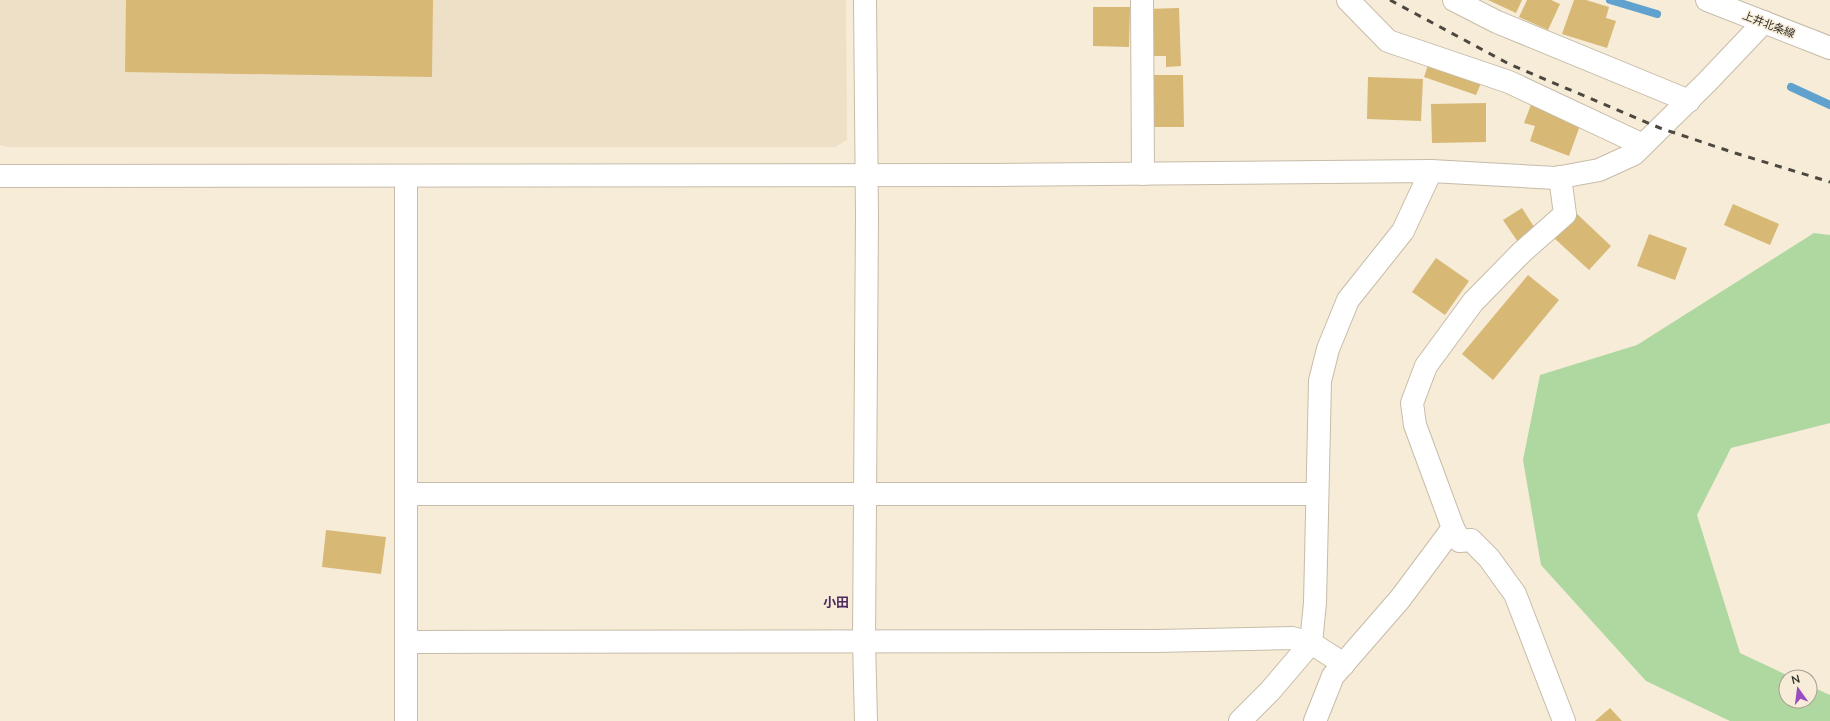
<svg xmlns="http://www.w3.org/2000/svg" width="1830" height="721" font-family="Lato,'Noto Sans JP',sans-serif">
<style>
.built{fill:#ede0c6}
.green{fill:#afd8a0}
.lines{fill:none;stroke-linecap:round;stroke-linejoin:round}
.stream{stroke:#60a2cd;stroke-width:8}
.building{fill:#d8b875}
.street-casing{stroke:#c6bca9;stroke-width:24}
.secondary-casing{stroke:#c6bca9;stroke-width:24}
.street{stroke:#fff;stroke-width:22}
.secondary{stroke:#fff;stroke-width:22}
.rail{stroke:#4c483f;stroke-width:3;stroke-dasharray:7 7;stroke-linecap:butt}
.labels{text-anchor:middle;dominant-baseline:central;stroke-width:3;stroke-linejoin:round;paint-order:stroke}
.street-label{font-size:11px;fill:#343129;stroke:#f6ecd8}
.quarter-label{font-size:13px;font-weight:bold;fill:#4d2960;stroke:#f6ecd8}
</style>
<rect width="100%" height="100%" fill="#f6ecd8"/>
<!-- built -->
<polygon class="built" points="0,0 846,0 847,140 835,147 9,147 0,145"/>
<!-- green -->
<polygon class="green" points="1814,233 1830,235 1830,423 1731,448 1697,515 1740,653 1791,677 1786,677 1786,701 1810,701 1810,686 1830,695 1830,721 1730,721 1646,681 1541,565 1523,460 1540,375 1637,345"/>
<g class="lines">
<!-- stream -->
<g class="stream">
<polyline points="1610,0 1657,14"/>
<polyline points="1791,87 1830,105"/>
</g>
</g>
<!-- building -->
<g class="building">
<polygon points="126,0 433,0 432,77 125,72"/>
<polygon points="1488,0 1522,0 1516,13"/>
<polygon points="1527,0 1551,0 1560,4 1548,30 1519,17"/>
<polygon points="1574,0 1586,0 1609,7 1606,18 1616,21 1607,48 1562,34"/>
<polygon points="1093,7 1130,7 1129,47 1093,46"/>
<polygon points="1179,8 1181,66 1166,67 1166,56 1148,56 1146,9"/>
<polygon points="1429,62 1482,81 1476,95 1424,77"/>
<polygon points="1150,75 1183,75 1184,127 1150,127"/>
<polygon points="1368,77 1423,79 1421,121 1367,119"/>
<polygon points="1532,102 1582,120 1569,156 1530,141 1535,126 1524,123"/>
<polygon points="1486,103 1486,142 1432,143 1431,104"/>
<polygon points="1733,204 1779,224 1770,245 1724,225"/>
<polygon points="1522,208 1538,233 1520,245 1503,220"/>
<polygon points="1576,213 1611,246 1589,270 1554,238"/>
<polygon points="1649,234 1687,248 1675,280 1637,266"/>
<polygon points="1436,258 1469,281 1445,315 1412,292"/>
<polygon points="1528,275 1559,300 1493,380 1462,354"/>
<polygon points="326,530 386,537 381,574 322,567"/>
<polygon points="1610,708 1622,721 1595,721"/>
</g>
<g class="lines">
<!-- street casing -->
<g class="street-casing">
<g id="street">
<polyline points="865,0 867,217 864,642 866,721"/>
<polyline points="1142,0 1143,174"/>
<polyline points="1348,0 1388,41 1509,82 1643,145"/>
<polyline points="1454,0 1497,22 1689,101"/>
<polyline points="1560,177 1565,214 1521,253 1473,302 1426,366 1412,403 1415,425 1453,528 1460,541 1471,540 1489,558 1515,594 1564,721"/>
<polyline points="407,494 1317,494"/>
<polyline points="406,642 1157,641 1292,638 1311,643 1344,664"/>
<polyline points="406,721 406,176"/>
<polyline points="1240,721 1270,691 1311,643 1315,603 1320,381 1328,349 1348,300 1403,231 1431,171"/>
<polyline points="1315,721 1333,676 1400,599 1453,528"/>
</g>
</g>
<!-- secondary casing -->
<g class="secondary-casing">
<g id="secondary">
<polyline points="1707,0 1830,48"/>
<polyline points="0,176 995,175 1431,171 1556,178 1599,170 1634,154 1707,82 1764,22"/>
</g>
</g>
<!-- street -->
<use href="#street" class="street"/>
<!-- secondary -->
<use href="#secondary" class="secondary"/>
<!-- rail -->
<polyline class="rail" points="1390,0 1509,64 1660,128 1735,153 1830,182"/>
</g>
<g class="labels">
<!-- street labels -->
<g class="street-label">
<text transform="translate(1769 24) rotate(21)">上井北条線</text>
</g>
<!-- quarter labels -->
<g class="quarter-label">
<text x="836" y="602">小田</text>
</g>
</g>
<!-- north arrow -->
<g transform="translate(1798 689) rotate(346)"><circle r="19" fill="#f6ecd8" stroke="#a8a192"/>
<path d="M0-3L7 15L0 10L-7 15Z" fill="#984cbe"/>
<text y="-6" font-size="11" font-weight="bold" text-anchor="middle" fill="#343129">N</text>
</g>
</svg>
